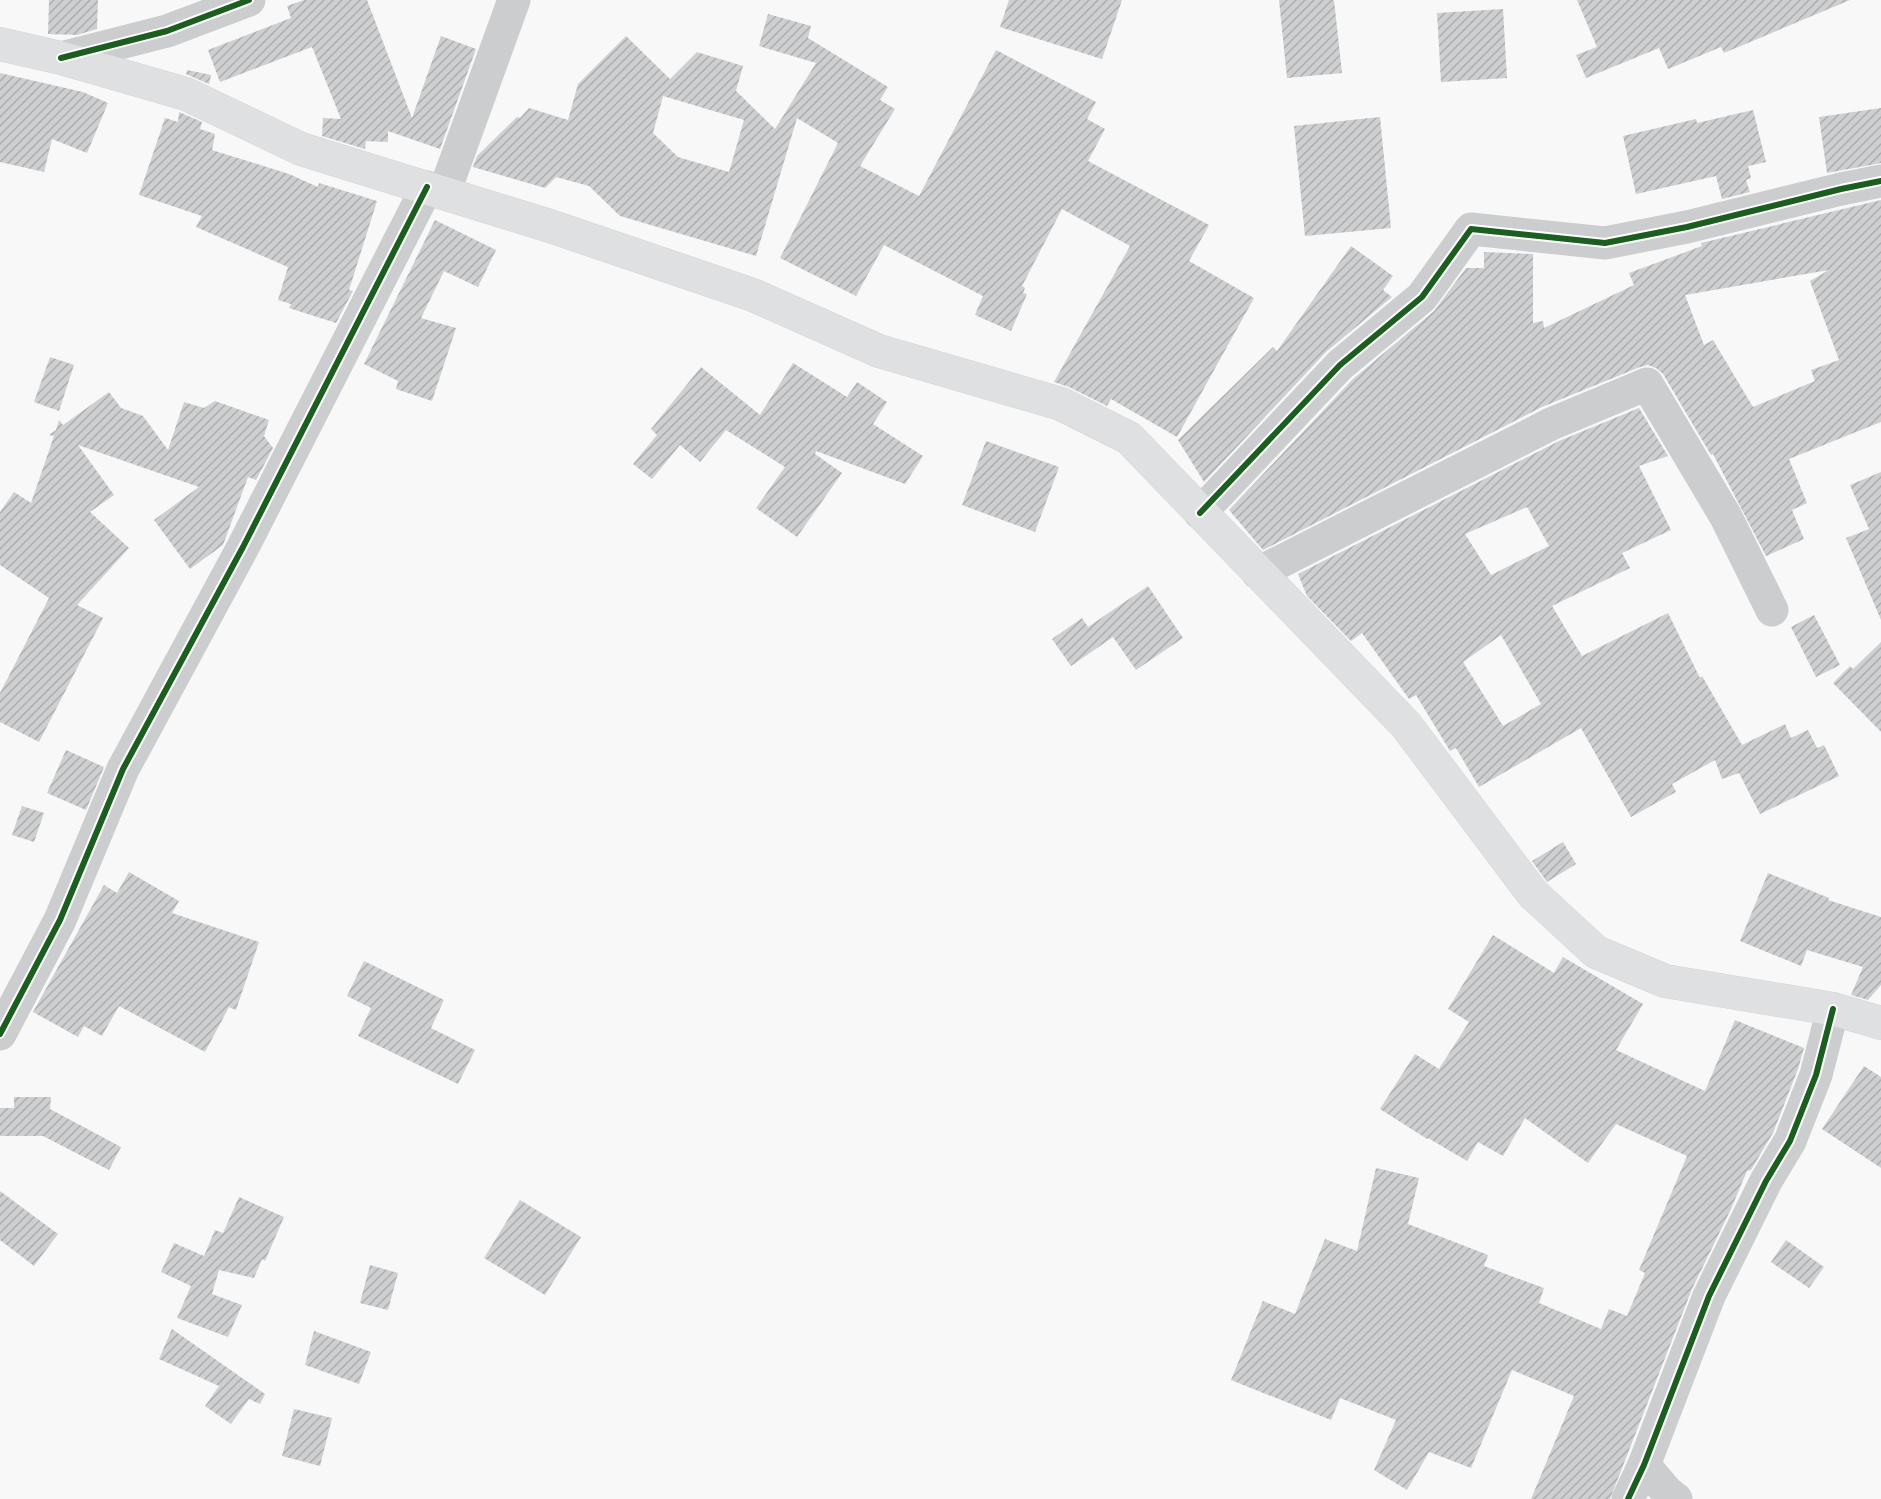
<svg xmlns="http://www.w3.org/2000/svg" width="1881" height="1499" font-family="'Open Sans',sans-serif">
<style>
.building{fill:url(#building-hatch);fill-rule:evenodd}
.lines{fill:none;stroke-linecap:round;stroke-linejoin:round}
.major-casing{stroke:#d4d5d6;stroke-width:34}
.minor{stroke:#cbcdce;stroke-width:33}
.major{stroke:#dfe0e1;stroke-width:33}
.cycleway-casing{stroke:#fff;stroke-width:10}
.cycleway{stroke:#1b5e20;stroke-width:6}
</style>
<defs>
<pattern id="building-hatch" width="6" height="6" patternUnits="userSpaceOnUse" patternTransform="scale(1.5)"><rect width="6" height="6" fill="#cecfd0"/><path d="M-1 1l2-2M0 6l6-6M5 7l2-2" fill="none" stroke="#abadae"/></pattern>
</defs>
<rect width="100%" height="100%" fill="#f8f8f8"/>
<!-- building -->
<g class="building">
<polygon points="49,0 98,0 97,29 77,35 48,34"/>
<polygon points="304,0 367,0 412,118 441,36 476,49 440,149 388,131 388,142 366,141 365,149 322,136 323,118 341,119 312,47 220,82 208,50 291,18 287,6"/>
<polygon points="1009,0 1122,0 1102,59 1000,27"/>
<polygon points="1279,0 1334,0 1342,73 1287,78"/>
<polygon points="1577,0 1850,0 1724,53 1721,47 1668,69 1659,48 1586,78 1576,55 1597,47"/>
<polygon points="1503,9 1507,78 1441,82 1437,13"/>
<path d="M 768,14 L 811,26 L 808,38 L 888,87 L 880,100 L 895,109 L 860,166 L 919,196 L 996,50 L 1096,102 L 1087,119 L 1105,129 L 1088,161 L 1209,225 L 1189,261 L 1254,298 L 1177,437 L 1111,399 L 1107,406 L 1069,387 L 1054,382 L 1130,246 L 1062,209 L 1022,286 L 1025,288 L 1023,293 L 1027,294 L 1011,331 L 975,315 L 983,296 L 884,245 L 856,296 L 780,258 L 838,143 L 797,118 L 756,256 L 620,216 L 589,186 L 556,177 L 545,188 L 473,167 L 477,156 L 517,117 L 520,118 L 529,108 L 568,120 L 578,84 L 626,36 L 670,79 L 697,52 L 743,66 L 736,91 L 775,129 L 816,63 L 759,46 ZM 663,96 L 744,120 L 729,172 L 678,157 L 653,133 Z"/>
<polygon points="187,70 211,75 209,84 186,74"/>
<polygon points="0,73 83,92 108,103 87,153 52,139 44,172 0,162"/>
<polygon points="1881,108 1881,163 1827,173 1819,117"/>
<polygon points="1753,110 1766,162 1748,166 1751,178 1746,180 1750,192 1722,199 1716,176 1636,194 1623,136 1696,119 1697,123"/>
<polygon points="179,112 202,122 200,129 215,134 212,150 289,174 318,187 319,183 377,201 349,290 353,291 336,323 289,308 291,304 278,300 288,267 196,227 202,216 139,195 165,118 178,122"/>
<polygon points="1380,117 1391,228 1305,236 1294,126"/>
<path d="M 1881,200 L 1881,422 L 1789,459 L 1807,503 L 1792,510 L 1804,539 L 1766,556 L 1713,454 L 1711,455 L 1663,374 L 1656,368 L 1648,365 L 1640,367 L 1542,407 L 1263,550 L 1229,510 L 1353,379 L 1434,311 L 1466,268 L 1484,268 L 1484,252 L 1533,254 L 1533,323 L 1543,321 L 1544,328 L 1634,285 L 1629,273 L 1702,246 L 1701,243 ZM 1829,270 L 1810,281 L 1839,360 L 1811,370 L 1815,381 L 1753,407 L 1713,340 L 1704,345 L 1685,295 Z"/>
<polygon points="435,220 496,250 478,287 444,271 421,318 456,328 432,401 396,389 398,381 364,364"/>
<polygon points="1351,246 1393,276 1383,290 1392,297 1326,352 1204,482 1178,440 1273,347 1277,351"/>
<polygon points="50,357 74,365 59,411 34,402"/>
<polygon points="793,363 847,397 857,382 887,402 873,424 923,456 905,484 816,451 815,454 842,473 797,537 756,508 785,467 726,430 700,462 680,445 652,479 633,464 657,435 651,429 701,367 760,415"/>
<polygon points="109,392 121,408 143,416 168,450 184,402 204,408 215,401 269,420 264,436 273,448 256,480 248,477 223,545 190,569 154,520 199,487 78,445 114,495 90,512 129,548 77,605 103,618 39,742 0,722 0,693 49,598 0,565 0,512 14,492 31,503 54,436 49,435 56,430 59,420 63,425"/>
<path d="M 1639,408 L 1668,456 L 1639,466 L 1671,530 L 1622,553 L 1630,568 L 1552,606 L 1582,656 L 1668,613 L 1700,678 L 1702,676 L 1742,745 L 1785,724 L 1791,738 L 1808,730 L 1817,748 L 1824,745 L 1839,776 L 1760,814 L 1739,773 L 1722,779 L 1715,760 L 1672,784 L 1676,792 L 1631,817 L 1581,728 L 1479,787 L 1456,748 L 1450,751 L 1416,695 L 1409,699 L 1362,633 L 1351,641 L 1307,596 L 1298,574 L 1559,441 ZM 1527,507 L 1549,546 L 1491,575 L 1465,534 ZM 1501,635 L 1541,704 L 1503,726 L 1463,662 Z"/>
<polygon points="986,441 1059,467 1035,532 962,505"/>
<polygon points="1881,472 1881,620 1846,538 1869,529 1850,485"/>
<polygon points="1148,586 1183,638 1136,670 1113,637 1071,666 1052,639 1082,618 1088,627"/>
<polygon points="1814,615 1840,665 1816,677 1791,627"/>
<polygon points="1881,642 1881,732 1833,683 1850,666 1853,669"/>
<polygon points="66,750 104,767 86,810 47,793"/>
<polygon points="22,806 44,813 34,842 12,835"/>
<polygon points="1563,842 1576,864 1547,882 1532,861"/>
<polygon points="129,872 179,901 172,913 259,942 236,1010 229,1007 205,1052 119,1006 102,1036 84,1026 78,1037 33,1012 104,885 117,893"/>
<polygon points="1768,873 1829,898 1828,900 1881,917 1881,985 1868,1000 1851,995 1863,967 1807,950 1801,966 1740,941"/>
<polygon points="1493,935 1554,973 1563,957 1643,1004 1616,1050 1705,1091 1735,1020 1804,1048 1798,1069 1773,1133 1751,1170 1747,1171 1731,1209 1692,1289 1610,1499 1531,1499 1574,1396 1512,1370 1471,1468 1429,1452 1407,1490 1374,1470 1396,1420 1340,1398 1331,1420 1231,1380 1263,1301 1295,1314 1325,1239 1357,1251 1376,1168 1419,1178 1408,1224 1488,1255 1484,1266 1544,1288 1539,1303 1601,1329 1609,1309 1627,1316 1645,1273 1639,1270 1687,1156 1616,1124 1588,1163 1525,1118 1503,1156 1478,1142 1467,1161 1428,1138 1427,1139 1380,1109 1415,1054 1439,1069 1469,1022 1448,1009"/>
<polygon points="364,961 444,1000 431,1028 475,1050 458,1084 358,1036 371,1008 347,996"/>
<polygon points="1864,1066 1881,1077 1881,1168 1822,1129"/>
<polygon points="14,1097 51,1097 50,1109 121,1147 109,1170 43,1136 0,1136 0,1108 14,1108"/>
<polygon points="0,1191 58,1234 34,1266 0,1240"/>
<polygon points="239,1197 284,1217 265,1261 262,1259 254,1278 219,1270 212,1294 242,1305 228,1337 177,1318 191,1286 161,1272 174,1243 204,1256 215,1230 223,1233"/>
<polygon points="520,1200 581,1237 545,1295 484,1258"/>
<polygon points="1786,1240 1824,1267 1809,1288 1771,1262"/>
<polygon points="370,1265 398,1273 388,1310 360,1303"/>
<polygon points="172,1329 265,1394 260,1404 249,1399 231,1424 205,1406 219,1386 159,1359"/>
<polygon points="314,1331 371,1352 359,1384 305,1365"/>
<polygon points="294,1409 332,1418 320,1466 282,1456"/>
</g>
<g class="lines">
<!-- major casing -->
<g class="major-casing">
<polyline id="major" points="0,44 61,58 186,94 301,149 553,227 753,295 879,351 1061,404 1129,438 1406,725 1533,894 1596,952 1665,981 1833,1009 1881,1023"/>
</g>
<!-- minor -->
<g class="minor">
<polyline points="61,58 167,31 249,0"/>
<polyline points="444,193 514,0"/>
<polyline points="1200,513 1340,365 1422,297 1471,229 1605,243 1687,227 1841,189 1881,181"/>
<polyline points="1258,573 1551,424 1647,384 1726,517 1772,610"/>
<polyline points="0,1034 60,920 123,769 243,547 427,187"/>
<polyline points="1644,1465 1667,1492 1676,1499"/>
<polyline points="1628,1499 1644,1465 1709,1296 1766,1181 1790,1141 1816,1075 1833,1009"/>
</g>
<!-- major -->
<use href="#major" class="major"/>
<!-- cycleway casing -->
<g class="cycleway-casing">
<g id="cycleway">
<polyline points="61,58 167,31 249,0"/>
<polyline points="1200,513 1340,365 1422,297 1471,229 1605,243 1687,227 1841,189 1881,181"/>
<polyline points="0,1034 60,920 123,769 243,547 427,187"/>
<polyline points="1628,1499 1644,1465 1709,1296 1766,1181 1790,1141 1816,1075 1833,1009"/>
</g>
</g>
<!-- cycleway -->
<use href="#cycleway" class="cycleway"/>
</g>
</svg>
